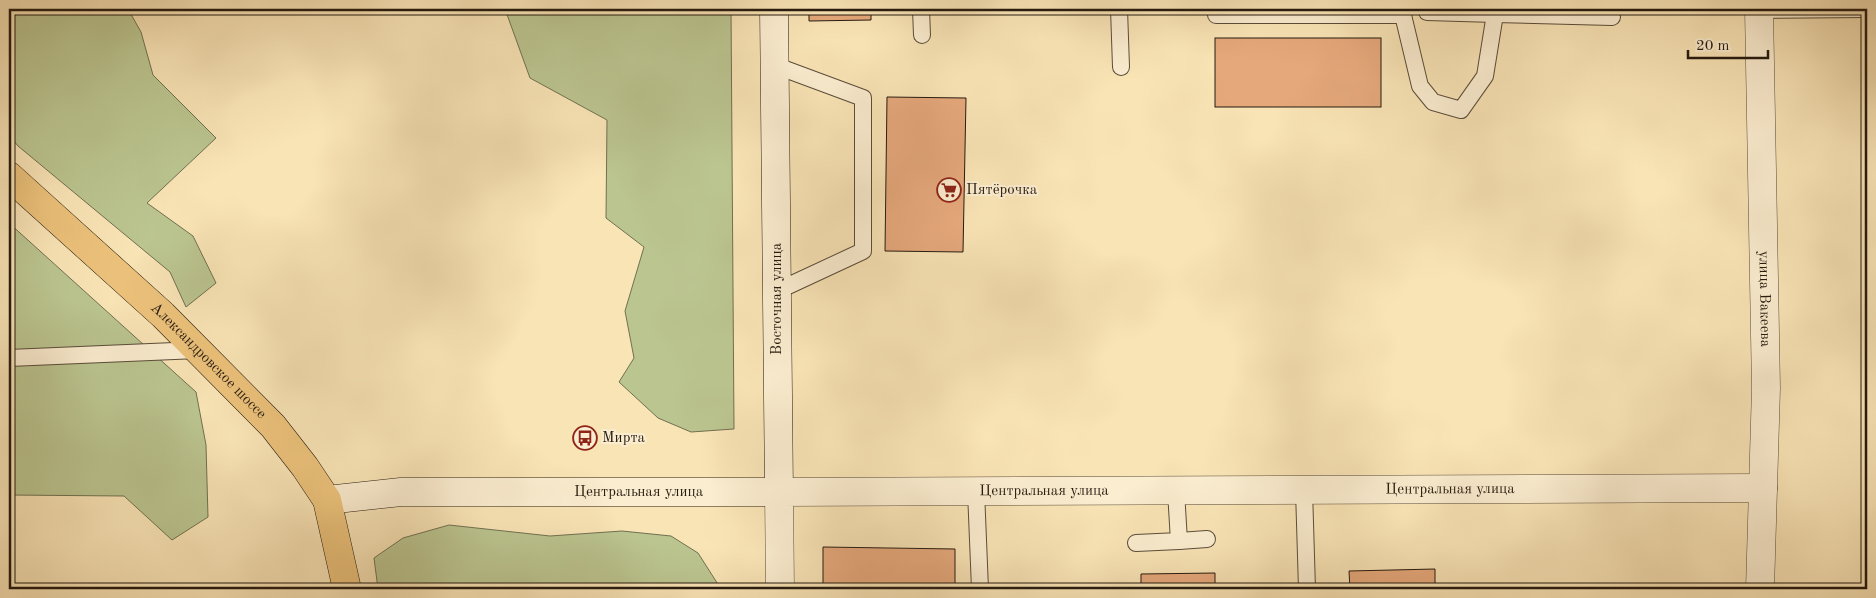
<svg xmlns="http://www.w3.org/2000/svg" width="1876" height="598" font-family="'Old Standard TT',serif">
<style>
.green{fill:#bbc590;stroke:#707050}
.building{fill:#e5a87b;stroke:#251a0f}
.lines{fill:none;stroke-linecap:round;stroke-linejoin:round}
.lane-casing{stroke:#5a4c39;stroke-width:18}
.street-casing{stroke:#5a4c39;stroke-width:29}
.secondary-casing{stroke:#251a0f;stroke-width:29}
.primary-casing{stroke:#251a0f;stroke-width:29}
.lane{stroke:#fbedd0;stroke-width:16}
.street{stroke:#fbedd0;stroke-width:28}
.secondary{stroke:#fbedd0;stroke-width:28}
.primary{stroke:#ecc27b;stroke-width:28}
.labels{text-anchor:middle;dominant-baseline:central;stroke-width:4;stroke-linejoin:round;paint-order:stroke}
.poi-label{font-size:15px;fill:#251a0f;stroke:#fbedd0;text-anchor:start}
.street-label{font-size:15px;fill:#251a0f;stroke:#fbedd0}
</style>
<rect width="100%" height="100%" fill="#f9e4b6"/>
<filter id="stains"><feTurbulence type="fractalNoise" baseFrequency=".004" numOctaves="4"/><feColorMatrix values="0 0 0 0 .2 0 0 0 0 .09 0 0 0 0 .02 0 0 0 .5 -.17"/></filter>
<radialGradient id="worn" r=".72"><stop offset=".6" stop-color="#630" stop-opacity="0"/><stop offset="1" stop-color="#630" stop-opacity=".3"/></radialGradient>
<!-- green -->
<g class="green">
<polygon points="9,9 128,9 141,32 153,75 216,138 147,203 193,236 216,283 186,307 170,272 18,146 9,135"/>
<polygon points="505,9 731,9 734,429 691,432 658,418 619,382 634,358 625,311 644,247 606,218 607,120 530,78"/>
<polygon points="9,223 196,392 206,445 208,517 172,540 124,496 9,495"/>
<polygon points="449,525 550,536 622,531 671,536 698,553 721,589 378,589 374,558 403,538"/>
</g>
<!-- building -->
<g class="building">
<polygon points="809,9 871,9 871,20 809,21"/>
<rect x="1215" y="38" width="166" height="69"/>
<polygon points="887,97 966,98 963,252 885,251"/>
<polygon points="823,547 955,549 955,589 823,589"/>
<polygon points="1435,569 1435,589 1350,589 1349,571"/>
<polygon points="1215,573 1215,589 1141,589 1141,574"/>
</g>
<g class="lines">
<!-- lane casing -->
<g class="lane-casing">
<g id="lane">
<polyline points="921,9 922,35"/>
<polyline points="1119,9 1121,67"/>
<polyline points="1759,10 1867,9"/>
<polyline points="1427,12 1495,14"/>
<polyline points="1216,15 1403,15 1403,9"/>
<polyline points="1403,15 1420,86 1433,102 1461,110 1485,76 1495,14 1612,17"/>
<polyline points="774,65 863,98 863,251 777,291"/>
<polyline points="9,358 198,350"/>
<polyline points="1304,490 1307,589"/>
<polyline points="976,491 980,589"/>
<polyline points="1179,541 1207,539"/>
<polyline points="1136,543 1179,541 1176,491"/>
</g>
</g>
<!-- street casing -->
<g class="street-casing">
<g id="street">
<path id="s1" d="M 1759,9 L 1766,388 L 1760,589"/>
<path id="s2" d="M 780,589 L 779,492 L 1763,488"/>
</g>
</g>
<!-- secondary casing -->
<g class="secondary-casing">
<g id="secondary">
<path id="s3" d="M 327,500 L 401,492 L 779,492 L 774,9"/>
</g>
</g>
<!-- primary casing -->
<g class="primary-casing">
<g id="primary">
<path id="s4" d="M 9,176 L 163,315 L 273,426 L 305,467 L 327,500 L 347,589"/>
</g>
</g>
<!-- lane -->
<use href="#lane" class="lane"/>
<!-- street -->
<use href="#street" class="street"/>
<!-- secondary -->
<use href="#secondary" class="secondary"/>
<!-- primary -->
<use href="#primary" class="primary"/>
</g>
<!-- icons -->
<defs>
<g id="supermarket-ring" transform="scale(1.25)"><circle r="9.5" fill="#fbedd0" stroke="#8f2418" stroke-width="1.5"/><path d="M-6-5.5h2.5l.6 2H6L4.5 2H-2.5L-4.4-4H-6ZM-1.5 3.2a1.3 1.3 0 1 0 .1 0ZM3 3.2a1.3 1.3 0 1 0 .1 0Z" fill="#8f2418"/></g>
<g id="bus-ring" transform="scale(1.25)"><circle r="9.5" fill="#fbedd0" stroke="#8f2418" stroke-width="1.5"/><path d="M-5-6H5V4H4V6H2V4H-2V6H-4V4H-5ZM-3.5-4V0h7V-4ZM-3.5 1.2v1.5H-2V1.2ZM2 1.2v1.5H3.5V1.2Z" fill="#8f2418"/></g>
</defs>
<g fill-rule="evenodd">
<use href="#supermarket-ring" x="949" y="190"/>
<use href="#bus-ring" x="585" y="438"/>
</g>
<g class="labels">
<!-- poi labels -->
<g class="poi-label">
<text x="966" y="190">Пятёрочка</text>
<text x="602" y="438">Мирта</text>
</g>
<!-- street labels -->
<g class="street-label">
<text transform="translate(777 299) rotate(-90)">Восточная улица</text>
<text stroke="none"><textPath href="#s1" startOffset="290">улица Вакеева</textPath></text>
<text stroke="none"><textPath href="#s4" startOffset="272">Александровское шоссе</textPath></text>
<text stroke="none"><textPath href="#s2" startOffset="768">Центральная улица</textPath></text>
<text stroke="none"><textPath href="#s2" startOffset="362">Центральная улица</textPath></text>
<text stroke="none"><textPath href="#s3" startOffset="312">Центральная улица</textPath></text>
</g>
</g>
<!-- margin -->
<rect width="1876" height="598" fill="none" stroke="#f9e4b6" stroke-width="30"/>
<rect x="10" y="10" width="1856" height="578" fill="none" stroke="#251a0f" stroke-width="2.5"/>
<rect x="15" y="15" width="1846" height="568" fill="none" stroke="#251a0f"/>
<!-- scale -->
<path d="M1688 50v8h80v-8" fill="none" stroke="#251a0f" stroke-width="2.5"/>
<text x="1696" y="50" font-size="15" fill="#251a0f" stroke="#fbedd0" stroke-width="4" paint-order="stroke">20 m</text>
<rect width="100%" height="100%" filter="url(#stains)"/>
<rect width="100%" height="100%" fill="url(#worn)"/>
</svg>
